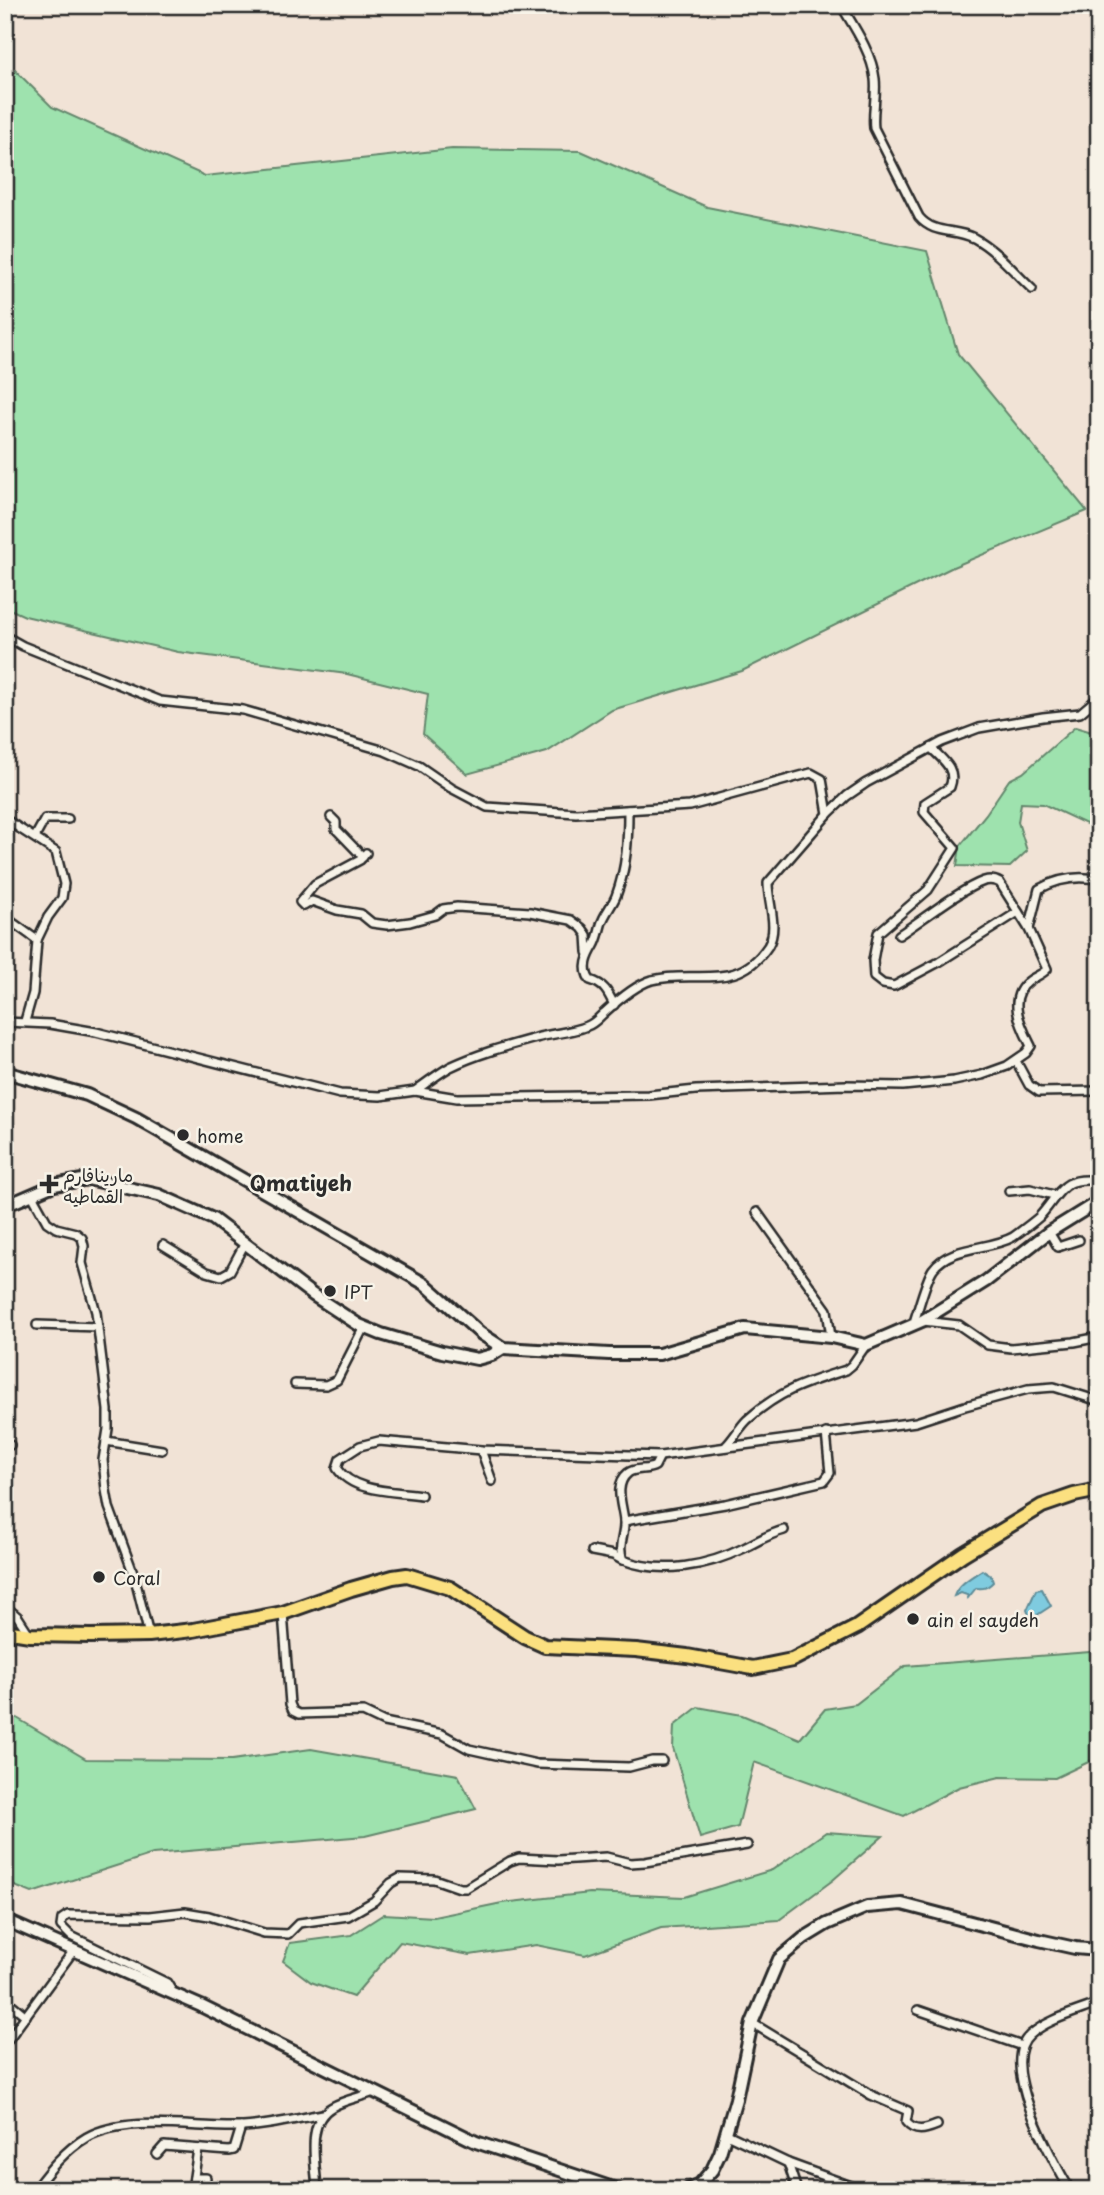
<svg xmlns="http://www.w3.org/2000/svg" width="1104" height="2195" font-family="'Playpen Sans','Playpen Sans Arabic',sans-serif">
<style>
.green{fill:#9ee2ae;stroke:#64866c;stroke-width:2}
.water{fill:#7fcbdf;stroke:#5d8b97;stroke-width:2}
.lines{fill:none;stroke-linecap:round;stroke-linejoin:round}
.street-casing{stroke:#2b2b2b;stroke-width:12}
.secondary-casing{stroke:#2b2b2b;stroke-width:16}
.primary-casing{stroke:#2b2b2b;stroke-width:18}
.street{stroke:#f7f3e8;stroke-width:7}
.secondary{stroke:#f7f3e8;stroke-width:10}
.primary{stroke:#fbe080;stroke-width:12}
.poi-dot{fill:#2b2b2b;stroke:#f7f3e8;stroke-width:2.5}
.labels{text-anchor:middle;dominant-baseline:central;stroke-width:5;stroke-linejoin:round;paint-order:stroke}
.poi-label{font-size:18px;fill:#2b2b2b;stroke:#f7f3e8;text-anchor:start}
.quarter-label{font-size:21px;font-weight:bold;fill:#2b2b2b;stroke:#f7f3e8}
</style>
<rect width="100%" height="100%" fill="#f1e3d6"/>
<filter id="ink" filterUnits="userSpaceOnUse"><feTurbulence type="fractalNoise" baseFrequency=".0143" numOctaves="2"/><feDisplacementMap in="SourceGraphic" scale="14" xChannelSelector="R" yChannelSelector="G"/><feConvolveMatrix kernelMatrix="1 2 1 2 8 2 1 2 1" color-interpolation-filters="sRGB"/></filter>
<g filter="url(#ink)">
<!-- green -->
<g class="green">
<polygon points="5,69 15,70 52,107 205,176 452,149 581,151 707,207 927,251 958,354 1087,511 953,567 742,671 612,710 547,752 467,774 423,734 428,694 347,674 178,652 25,616 5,607"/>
<polygon points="1075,727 1099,734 1099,830 1043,804 1021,803 1018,822 1027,851 1010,867 957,866 960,846 986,814 1009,780 1023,773"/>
<polygon points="1099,1647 1099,1757 1055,1778 1000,1777 959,1787 904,1816 754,1762 738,1827 700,1838 673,1748 674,1726 698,1707 742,1715 800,1739 825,1709 856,1704 905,1666 1090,1652"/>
<polygon points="5,1711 86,1759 232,1760 311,1749 458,1775 476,1809 365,1836 153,1854 32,1893 5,1882"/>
<polygon points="826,1832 883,1836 833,1880 779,1920 661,1928 585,1955 536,1945 470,1955 400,1942 353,1997 311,1982 283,1961 290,1943 351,1935 384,1914 434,1917 502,1903 590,1893 684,1897 772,1870"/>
</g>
<!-- water -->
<g class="water">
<path d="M 982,1570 L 991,1576 L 993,1582 C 987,1588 984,1589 976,1588 L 968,1598 L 967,1595 L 961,1593 L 954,1596 C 958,1584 972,1577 982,1570 Z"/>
<polygon points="1042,1589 1051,1606 1031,1619 1027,1610 1036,1590"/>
</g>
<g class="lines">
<!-- street casing -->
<g class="street-casing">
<g id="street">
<path d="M 841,5 C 854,27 872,53 875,79 C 877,96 872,112 874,128 L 919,217 C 934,235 954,228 974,238 C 996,250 1014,272 1032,289"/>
<polyline points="5,636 23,646 160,701 243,710 385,751 419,766 451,788 487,807 576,813 690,806 811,773 822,779 828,814"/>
<path d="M 931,748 C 943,760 957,769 950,787 L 925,803 L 924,812 L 955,848 L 928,890 L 878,933 L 873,960 L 874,977 L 883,984 L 894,986 L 939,962 L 1018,912"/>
<polyline points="331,817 336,822 336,829 363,857"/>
<polyline points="5,819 56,852 64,884 62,898 48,917 37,940 33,993 25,1021"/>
<polyline points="35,837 45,819 68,819"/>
<polyline points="366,853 360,860 315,884 300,902 304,906 312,901 337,910 361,914 372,923 387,925 410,922 435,915 443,909 457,907 530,912 571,920 582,928 587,935 588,952"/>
<polyline points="5,917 37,940"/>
<path d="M 899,935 C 922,920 961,889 984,881 C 991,879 995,880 1000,883 L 1029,929"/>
<path d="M 614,1005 C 608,992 604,984 590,980 C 582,968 588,956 594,946 C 598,939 599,932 601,925 C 604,914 612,906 616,896 C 627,867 628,839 628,810"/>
<path d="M 5,1022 L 50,1024 L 96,1032 L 340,1094 L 380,1096 L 415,1091 L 457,1098 L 649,1095 L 696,1090 L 846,1085 L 903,1086 L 954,1081 L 982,1075 L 1007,1066 L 1026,1053 L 1031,1046 C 1021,1026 1006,998 1029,981 C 1035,976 1042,975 1047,969 L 1029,929 L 1039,889 C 1058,879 1078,875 1099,880"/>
<polyline points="1016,1061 1029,1085 1039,1092 1099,1091"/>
<path d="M 415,1091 C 426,1083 438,1074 450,1067 C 477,1054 507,1046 536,1038 C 552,1033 571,1033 587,1026 C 595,1023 598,1018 604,1013 C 616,1002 635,985 652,980 C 696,969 737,993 768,946 C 779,928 768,903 768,883 L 828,814 L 847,796 L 866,783 L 942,742 L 979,728 L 1043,717 L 1080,713 L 1099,697"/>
<polyline points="1009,1191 1030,1189 1054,1195"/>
<polyline points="32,1195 47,1222 56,1228 76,1233 82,1238 84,1246 82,1263 96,1312 108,1410 108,1429 103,1460 106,1490 109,1507 134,1575 149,1635"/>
<polyline points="757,1212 827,1310 831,1337"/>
<polyline points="1049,1232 1058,1247 1079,1240"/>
<polyline points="163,1245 207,1272 221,1276 230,1271 245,1243"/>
<polyline points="923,1321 959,1325 988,1345 1011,1348 1074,1342 1099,1337"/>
<polyline points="37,1325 98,1327"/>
<path d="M 913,1325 C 918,1311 926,1279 933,1269 C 951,1245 990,1250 1013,1237 C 1021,1231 1031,1224 1039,1217 C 1060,1195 1060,1175 1099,1181"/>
<polyline points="295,1384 326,1385 337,1380 364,1327"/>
<polyline points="106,1441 162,1450"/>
<polyline points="5,1444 10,1445"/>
<path d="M 726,1446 C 734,1438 739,1428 747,1420 C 780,1390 805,1383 846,1370 L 852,1365 L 866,1345"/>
<polyline points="481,1450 492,1481"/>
<path d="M 660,1456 L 655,1466 C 647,1471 636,1467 628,1473 C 613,1485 623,1507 624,1521 C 625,1535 617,1547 623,1560 C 662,1575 708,1566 744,1548 C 758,1541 769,1534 784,1530"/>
<path d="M 421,1495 C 395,1491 353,1493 337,1468 L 340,1459 L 360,1446 L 379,1441 L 481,1450 L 660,1456 L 916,1422 L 965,1406 L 1028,1389 L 1054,1387 L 1099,1401"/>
<polyline points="624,1521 725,1504 824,1481 830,1473 826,1433"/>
<polyline points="592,1551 613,1555 622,1560"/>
<polyline points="5,1606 18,1617 29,1634"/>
<polyline points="283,1613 290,1704 293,1711 299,1714 363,1712 384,1722 442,1734 469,1749 537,1764 629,1767 652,1761 662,1761"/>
<polyline points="173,1993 167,1983 71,1936 61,1926 62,1919 68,1915 150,1916 185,1912 209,1916 264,1933 288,1934 299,1923 348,1916 374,1901 391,1883 400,1878 434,1879 460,1888 466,1888 510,1861 519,1858 558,1860 606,1857 630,1863 645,1862 747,1845"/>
<polyline points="5,1999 26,2016"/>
<polyline points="918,2010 1022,2046"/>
<path d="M 752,2023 L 871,2095 L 908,2111 L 906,2122 C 915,2133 925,2130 937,2125"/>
<polyline points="5,2044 74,1950"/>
<polyline points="727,2134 788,2163 851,2186"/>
<polyline points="157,2154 164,2146 229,2151 234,2150 241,2127"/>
<polyline points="788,2163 797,2190"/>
<polyline points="194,2178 206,2178"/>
<path d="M 34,2190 C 49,2170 65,2150 87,2137 C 127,2115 193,2128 237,2127 C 265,2127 295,2119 322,2114"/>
<polyline points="192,2190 198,2149"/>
<path d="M 317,2190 C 316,2164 305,2122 332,2107 C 344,2100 361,2097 374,2092"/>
<path d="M 1070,2190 C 1053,2160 997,2064 1030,2035 C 1048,2019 1077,2012 1099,2003"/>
</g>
</g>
<!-- secondary casing -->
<g class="secondary-casing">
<g id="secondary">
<polyline points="5,1072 87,1095 136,1118 425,1284 480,1333 503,1348 609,1354 659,1354 745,1329 831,1337 866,1345 922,1321 986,1281 1049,1232 1099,1201"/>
<polyline points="5,1206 54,1185 88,1179 159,1195 213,1219 313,1295 359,1325 381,1334 442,1352 477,1359 492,1355 503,1348"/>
<polyline points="5,1920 201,2006 476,2142 619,2190"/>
<polyline points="687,2190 700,2184 712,2170 720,2153 736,2099 752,2023 779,1959 804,1938 827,1924 867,1907 902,1904 1039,1940 1075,1948 1099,1950"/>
</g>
</g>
<!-- primary casing -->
<g class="primary-casing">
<polyline id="primary" points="5,1631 30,1635 91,1636 149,1635 193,1630 283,1613 351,1589 393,1577 407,1575 450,1588 525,1637 545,1646 636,1650 687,1656 753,1668 792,1660 857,1627 963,1554 1042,1506 1074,1495 1099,1490"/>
</g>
<!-- street -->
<use href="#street" class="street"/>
<!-- secondary -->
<use href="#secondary" class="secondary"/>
<!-- primary -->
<use href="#primary" class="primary"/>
</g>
</g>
<!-- markers -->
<g class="poi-dot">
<circle cx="183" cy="1135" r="7"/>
<path d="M45.5 1173.5h7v7h7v7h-7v7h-7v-7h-7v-7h7z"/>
<circle cx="330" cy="1291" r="7"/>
<circle cx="99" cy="1577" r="7"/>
<circle cx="913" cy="1619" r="7"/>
</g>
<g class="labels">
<!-- poi labels -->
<g class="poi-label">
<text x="197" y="1135">home</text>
<text x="63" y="1174">مارينافارم<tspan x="63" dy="21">القماطيه</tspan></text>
<text x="344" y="1291">IPT</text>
<text x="113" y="1577">Coral</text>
<text x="927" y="1619">ain el saydeh</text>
</g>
<!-- quarter labels -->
<g class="quarter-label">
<text x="301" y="1182">Qmatiyeh</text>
</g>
</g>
<!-- margin -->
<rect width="1104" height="2195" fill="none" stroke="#f7f3e8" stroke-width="28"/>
<rect x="14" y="14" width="1076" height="2167" fill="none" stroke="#2b2b2b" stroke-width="2.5" filter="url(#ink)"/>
</svg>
